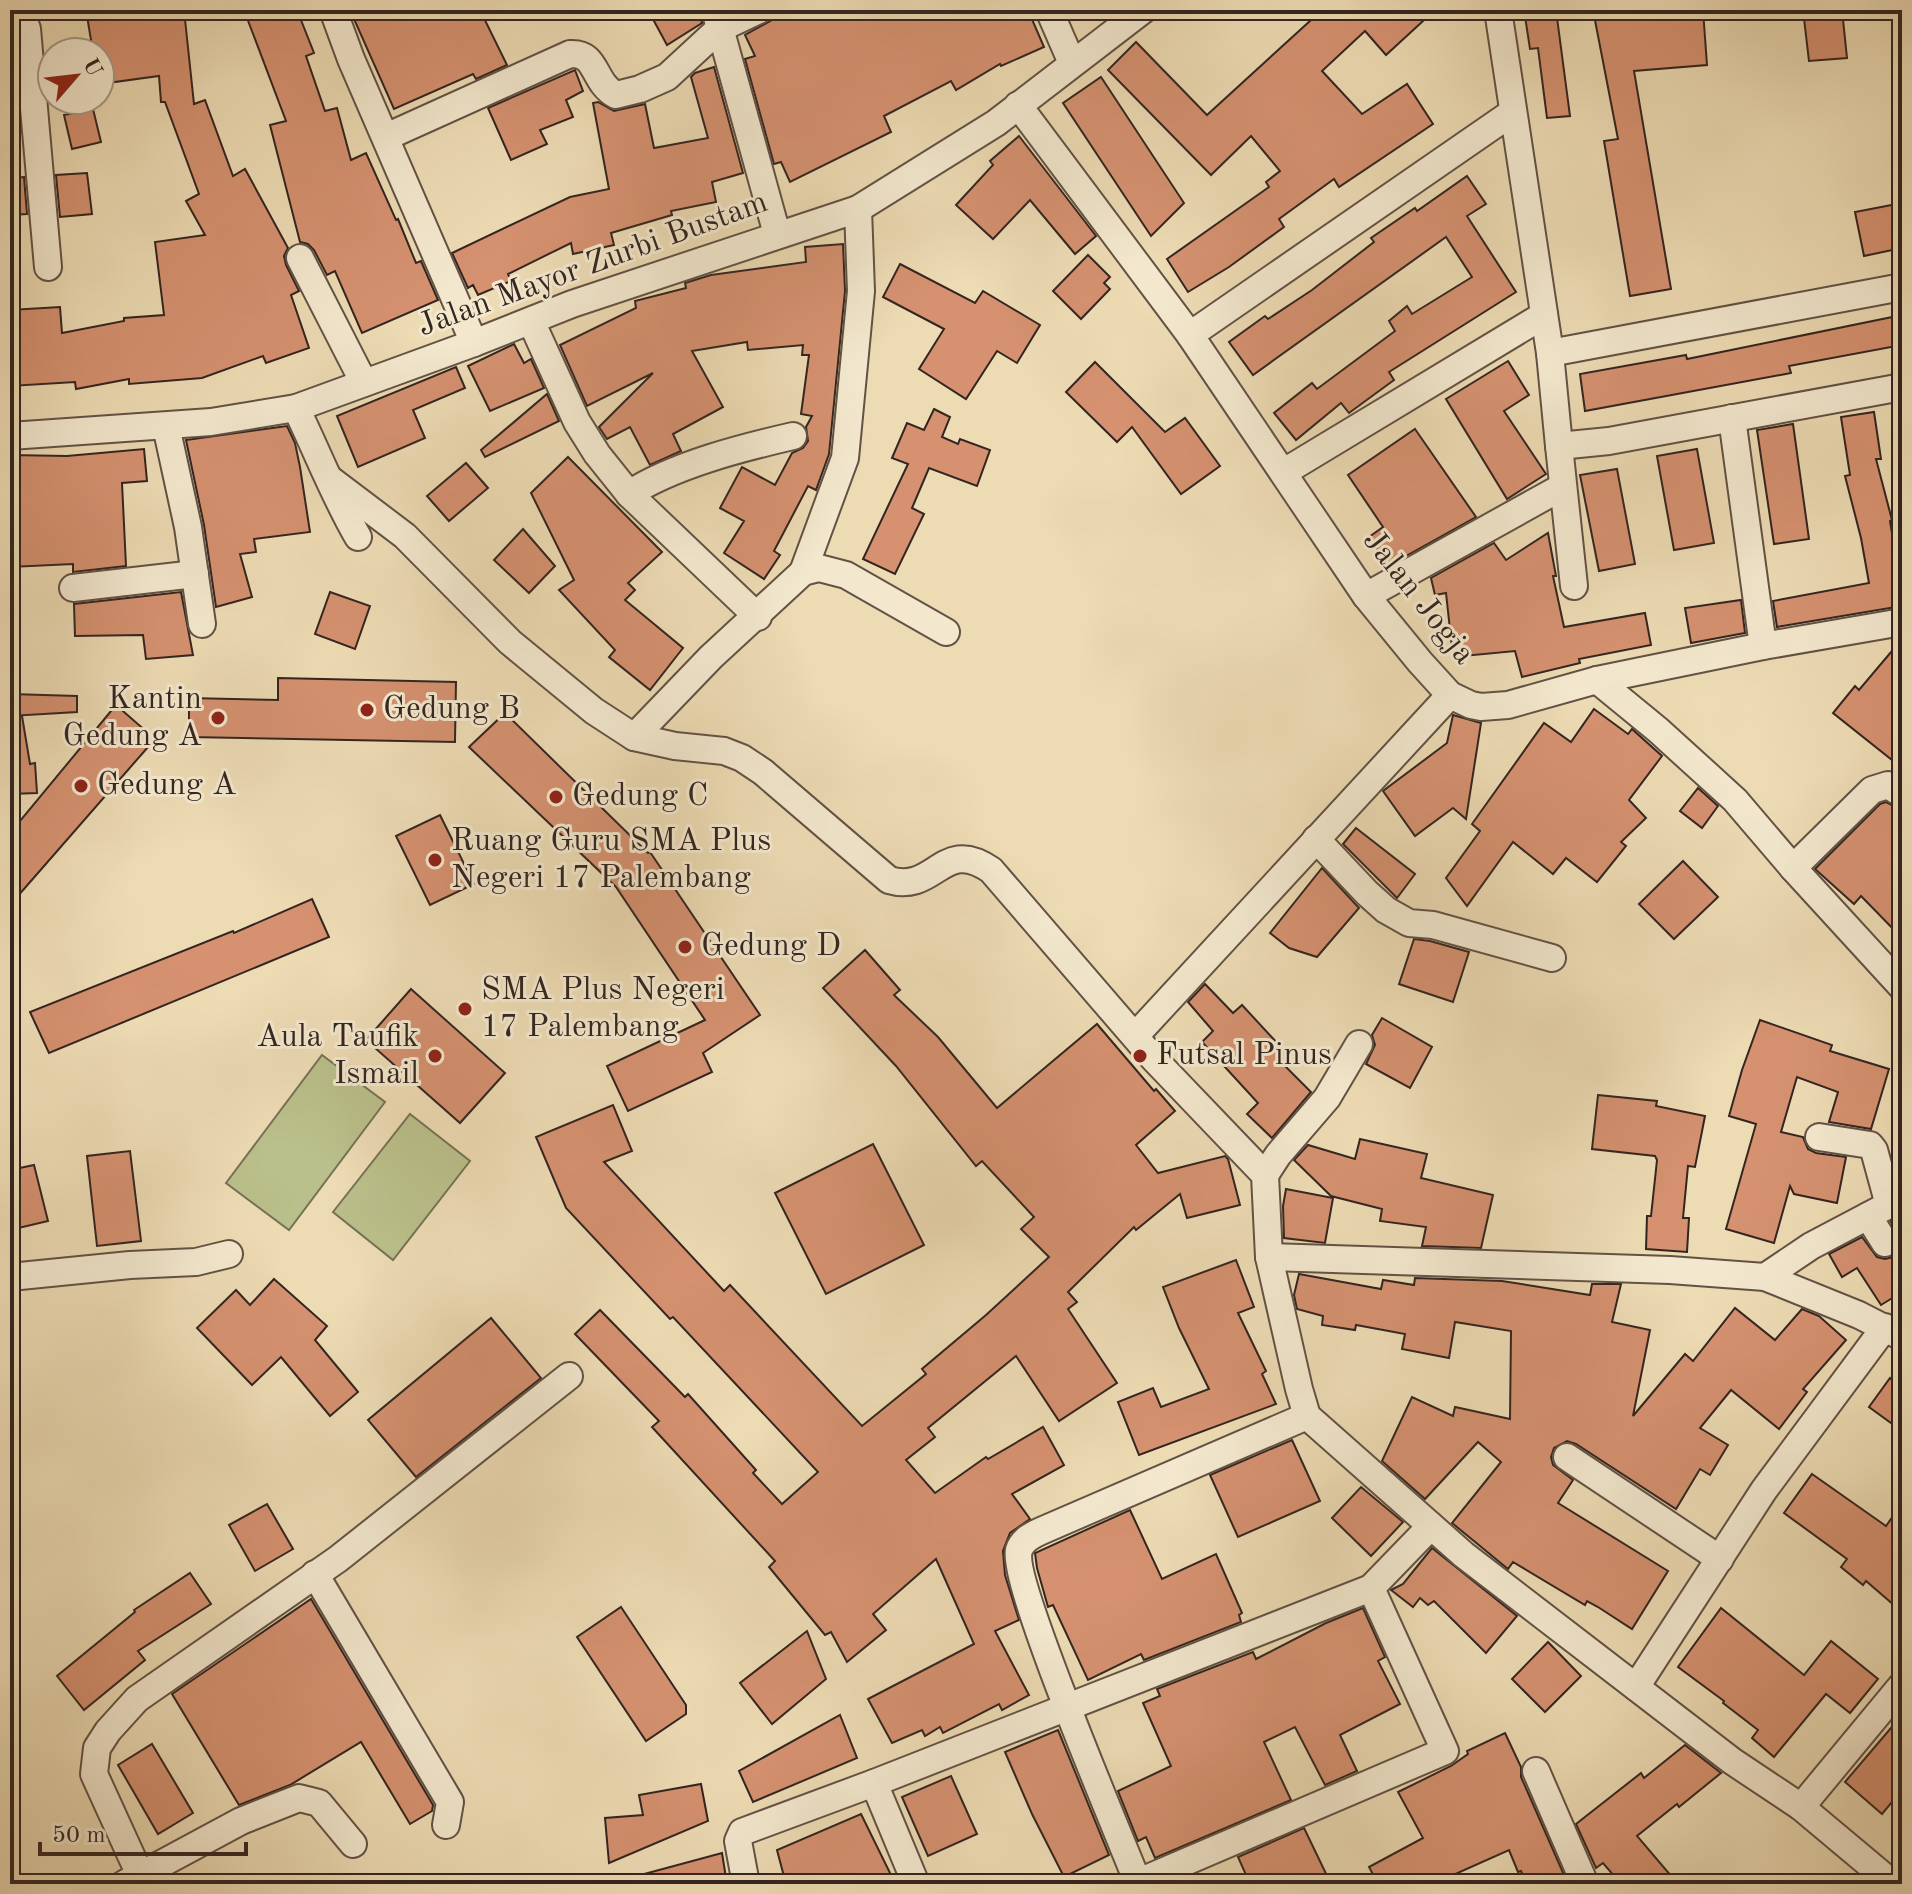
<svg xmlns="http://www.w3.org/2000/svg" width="1912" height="1894" font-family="'Old Standard TT',serif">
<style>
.green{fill:#bac08b;stroke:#767256;stroke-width:2}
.building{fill:#d59170;stroke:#332520;stroke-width:2}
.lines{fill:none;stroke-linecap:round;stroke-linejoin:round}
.street-casing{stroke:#625245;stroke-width:30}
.street{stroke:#f3e8ce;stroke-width:26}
.poi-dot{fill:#8f2418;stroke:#f3e8ce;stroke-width:3}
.labels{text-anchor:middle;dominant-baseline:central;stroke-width:6;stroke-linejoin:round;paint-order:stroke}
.street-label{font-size:32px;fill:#332520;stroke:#f3e8ce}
.poi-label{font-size:32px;fill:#332520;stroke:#f3e8ce;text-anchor:start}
</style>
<rect width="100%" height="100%" fill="#eddbb4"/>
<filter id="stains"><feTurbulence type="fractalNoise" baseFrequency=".0025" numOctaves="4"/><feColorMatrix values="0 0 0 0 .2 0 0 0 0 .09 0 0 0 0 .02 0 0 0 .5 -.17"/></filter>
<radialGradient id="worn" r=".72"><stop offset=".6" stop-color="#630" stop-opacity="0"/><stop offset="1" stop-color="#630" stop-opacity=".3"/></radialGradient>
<!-- green -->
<g class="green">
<polygon points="322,1055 385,1102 289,1230 226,1183"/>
<polygon points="410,1114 470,1161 393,1260 333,1212"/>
</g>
<!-- building -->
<g class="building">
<polygon points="86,10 184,10 194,104 205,100 233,176 245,169 288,248 284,256 286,265 299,291 291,295 309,348 266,363 263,356 202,378 129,384 129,379 76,389 75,382 10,386 10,310 60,307 62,333 124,321 124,318 164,315 155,242 205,235 186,201 199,194 165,102 161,102 159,76 100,84 100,52 93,52"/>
<polygon points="244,10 297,10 314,53 306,56 325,111 337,108 351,160 366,153 396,220 398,219 416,263 421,261 438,300 362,333 335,271 327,275 314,250 308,244 300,242 270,125 286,121"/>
<polygon points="350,10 433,10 437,19 456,10 480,10 507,65 476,79 473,74 394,109"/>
<polygon points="648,10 699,10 702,23 667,45"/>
<polygon points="790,10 1028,10 1044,47 1001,66 1000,64 956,90 951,81 884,116 891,132 790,182 781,162 774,164 745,59 755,56 745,35"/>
<polygon points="1322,10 1435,10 1386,55 1365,31 1322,71 1362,114 1407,84 1433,124 1339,187 1334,179 1279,219 1284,227 1229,267 1188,292 1167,259 1269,187 1266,182 1280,171 1251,136 1211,175 1108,70 1136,42 1207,115"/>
<polygon points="1524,10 1556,10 1570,116 1547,118 1538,48 1530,49"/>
<polygon points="1593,10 1703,10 1707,65 1634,71 1671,289 1630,296 1604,141 1618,139"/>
<polygon points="1803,10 1842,10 1847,58 1809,61"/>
<polygon points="714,67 743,173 712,182 716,202 671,211 672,215 611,233 614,245 573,254 571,243 508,274 511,281 478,295 473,285 468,288 452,253 570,197 609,189 593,103 598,102 614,111 645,104 654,148 708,138 691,77 695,73"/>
<polygon points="575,70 583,91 566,100 573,117 540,130 547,144 511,160 488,108"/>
<polygon points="1101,77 1184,203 1151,236 1063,103"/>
<polygon points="93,109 101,142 72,149 64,115"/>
<polygon points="1019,136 1096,236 1075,254 1030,200 993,239 956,205 993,165 990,161"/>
<polygon points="87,173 92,214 60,217 56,175"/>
<polygon points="1467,176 1486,204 1467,216 1516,292 1389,372 1394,380 1349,413 1341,403 1296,440 1274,413 1312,383 1317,389 1395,331 1389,321 1407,306 1412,314 1472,277 1446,237 1253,375 1229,342 1265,316 1268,319 1312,290 1374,242 1371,238 1415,208 1417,211"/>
<polygon points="24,177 27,214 10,215 10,178"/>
<polygon points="1902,203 1902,248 1864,256 1855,212"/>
<polygon points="843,244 845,291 829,454 816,490 808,486 774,551 780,555 764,579 724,553 744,521 720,508 742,467 775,485 792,453 803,448 808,441 806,427 812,416 801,414 809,355 802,355 803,345 748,350 747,342 692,351 723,407 673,434 681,451 650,465 630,427 607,439 599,427 653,373 587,406 560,345 636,308 635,301 686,288 685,283 711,275 806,262 805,247"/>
<polygon points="1088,255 1110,277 1104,283 1110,289 1081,319 1053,291"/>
<polygon points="900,264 975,303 983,291 1040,325 1017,363 997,351 966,399 919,369 944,329 883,297"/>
<polygon points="1902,315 1902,345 1789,366 1791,373 1585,411 1580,374 1686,355 1687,359"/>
<polygon points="514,344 524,363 531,359 544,388 490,411 468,366"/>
<polygon points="1508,361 1529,395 1504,411 1546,474 1507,499 1446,399"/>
<polygon points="1095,362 1165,432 1185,418 1220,466 1181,494 1132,427 1117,442 1066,392"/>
<polygon points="456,367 465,388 413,410 425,438 358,467 337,416"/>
<polygon points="547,394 559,421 485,457 481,450"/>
<polygon points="934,409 950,417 942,437 958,444 960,439 990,450 977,486 929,468 912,508 924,514 895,574 863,559 908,464 892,458 907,423 924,430"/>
<polygon points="1874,412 1881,459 1876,459 1892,520 1890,521 1899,577 1902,577 1902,606 1777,627 1773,601 1869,583 1861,538 1845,476 1850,475 1841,417"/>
<polygon points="1793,424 1809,539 1774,544 1757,430"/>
<polygon points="287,426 295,443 300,467 310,532 254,539 256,552 240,554 252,597 216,607 204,525 186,440"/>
<polygon points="1415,429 1476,517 1388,566 1369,537 1383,527 1348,475"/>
<polygon points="144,449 147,481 122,483 126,566 73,572 73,564 10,567 10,455 67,456"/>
<polygon points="1697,449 1714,543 1674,550 1657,456"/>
<polygon points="568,457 662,552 628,583 635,590 625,600 683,648 650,690 609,657 615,650 559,590 574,580 531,493"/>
<polygon points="466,463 488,488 449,521 427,496"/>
<polygon points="1617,469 1635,564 1599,571 1580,475"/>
<polygon points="523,529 555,566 529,593 494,560"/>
<polygon points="1548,533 1556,576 1553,576 1564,627 1645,613 1651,645 1579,659 1580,663 1522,677 1515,651 1453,657 1446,593 1435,595 1431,578 1494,543 1506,560"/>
<polygon points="181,592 193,655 146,659 143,635 75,636 74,604"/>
<polygon points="330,592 370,606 355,649 315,634"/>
<polygon points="1741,600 1745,633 1691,643 1685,608"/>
<polygon points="1902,639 1902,768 1833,713 1855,686 1859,690"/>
<polygon points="278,678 456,682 455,742 189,737 189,698 278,700"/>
<polygon points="10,694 77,696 77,712 10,716"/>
<polygon points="116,705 155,739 10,905 10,833"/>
<polygon points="1594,709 1628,734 1632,729 1662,756 1629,800 1646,818 1621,842 1626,846 1597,882 1566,858 1553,874 1513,842 1467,906 1446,878 1480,831 1472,824 1544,723 1571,742"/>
<polygon points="505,713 648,853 650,852 760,1015 703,1053 712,1072 628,1111 607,1066 705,1020 616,887 469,747"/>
<polygon points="1453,715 1481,723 1466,819 1453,808 1415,836 1383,791 1447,743"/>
<polygon points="22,716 30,764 35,763 37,793 10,794 10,717"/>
<polygon points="1698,788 1718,806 1702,828 1680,811"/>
<polygon points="1886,802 1902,810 1902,938 1861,896 1854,904 1815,869 1880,804"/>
<polygon points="440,815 474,884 430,905 396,836"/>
<polygon points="1356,828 1415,874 1397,898 1343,844"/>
<polygon points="1683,861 1718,897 1674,939 1639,904"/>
<polygon points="1322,868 1359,908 1317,957 1289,948 1270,933"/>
<polygon points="312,899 329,937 49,1053 30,1012 233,931 234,933"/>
<polygon points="1414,939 1430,941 1469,952 1453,1002 1399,984"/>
<polygon points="865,950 900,990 894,995 938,1037 997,1108 1097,1024 1154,1091 1156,1089 1175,1111 1136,1145 1158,1173 1225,1156 1228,1159 1240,1205 1187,1218 1180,1194 1136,1230 1134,1227 1068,1292 1077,1302 1068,1309 1117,1383 1059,1421 1016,1356 928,1428 935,1437 906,1460 935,1493 986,1457 988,1459 1043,1427 1064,1465 1012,1494 1030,1519 1010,1533 1003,1551 1005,1575 1019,1620 995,1631 1029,1695 1002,1710 999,1704 943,1733 940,1727 925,1736 922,1730 892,1743 868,1699 974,1644 936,1559 873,1614 886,1630 847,1662 831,1632 825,1635 769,1567 775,1561 652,1427 659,1421 575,1334 600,1310 685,1397 688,1394 756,1470 753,1473 782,1504 818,1472 673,1317 670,1319 566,1208 536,1137 613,1105 632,1151 604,1162 724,1291 730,1285 862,1426 926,1374 922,1369 986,1315 1049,1257 1021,1229 1034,1217 982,1161 976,1166 896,1066 823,988"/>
<polygon points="1205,984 1233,1013 1242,1005 1291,1058 1284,1065 1311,1092 1272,1138 1247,1114 1258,1103 1202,1042 1213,1031 1188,1002"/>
<polygon points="411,989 505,1073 460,1123 366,1040"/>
<polygon points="1382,1018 1432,1047 1410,1088 1366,1064 1375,1045 1372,1035"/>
<polygon points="1760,1020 1832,1045 1830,1051 1889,1069 1871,1129 1829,1122 1838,1092 1797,1077 1781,1132 1803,1137 1808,1149 1816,1153 1846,1157 1837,1203 1794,1194 1790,1186 1774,1243 1726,1229 1756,1124 1729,1116 1742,1070"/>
<polygon points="1598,1095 1657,1101 1656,1106 1705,1116 1695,1167 1688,1166 1683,1218 1689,1218 1687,1252 1646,1249 1647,1216 1651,1216 1657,1160 1655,1156 1592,1149"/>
<polygon points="1360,1139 1427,1154 1421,1178 1493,1195 1481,1248 1422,1246 1426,1227 1380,1221 1382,1209 1331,1196 1294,1160 1308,1145 1355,1159"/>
<polygon points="873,1144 924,1245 826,1294 775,1193"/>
<polygon points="130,1151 141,1241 97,1246 87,1156"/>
<polygon points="34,1165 48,1221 10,1230 10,1170"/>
<polygon points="1286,1189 1333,1198 1325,1243 1284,1238 1283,1206"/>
<polygon points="1902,1216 1902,1292 1881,1305 1857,1268 1842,1277 1829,1254 1862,1237 1877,1257 1885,1259 1893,1257 1899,1251 1901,1242 1891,1222"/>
<polygon points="1236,1260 1254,1307 1238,1313 1266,1371 1262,1374 1276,1404 1139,1455 1118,1402 1153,1388 1161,1407 1209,1389 1179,1328 1163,1287"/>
<polygon points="1299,1274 1381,1289 1383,1280 1414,1285 1415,1278 1502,1281 1590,1295 1592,1284 1621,1284 1612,1322 1650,1330 1633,1416 1685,1354 1693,1361 1735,1308 1775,1340 1802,1309 1819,1316 1846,1340 1803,1389 1807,1392 1779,1429 1731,1390 1700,1428 1728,1445 1710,1475 1700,1469 1676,1509 1576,1444 1567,1441 1554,1448 1551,1457 1553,1465 1573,1480 1558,1503 1668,1571 1632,1629 1598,1607 1587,1601 1585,1605 1513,1562 1508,1569 1452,1523 1501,1462 1478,1442 1425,1499 1382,1461 1412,1397 1453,1416 1455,1407 1510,1419 1511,1331 1455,1322 1449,1358 1402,1349 1405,1334 1356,1325 1355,1330 1322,1325 1323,1316 1297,1309 1294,1295"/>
<polygon points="274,1279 327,1326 315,1340 358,1392 330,1416 281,1357 252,1385 197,1328 236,1290 250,1305"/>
<polygon points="491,1318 541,1378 416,1477 368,1420"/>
<polygon points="1890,1378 1902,1389 1902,1431 1869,1407"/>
<polygon points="1292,1440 1320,1501 1238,1537 1210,1475"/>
<polygon points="1812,1474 1886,1526 1902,1503 1902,1612 1866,1581 1863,1585 1841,1567 1847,1559 1784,1513"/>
<polygon points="1361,1487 1403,1522 1371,1556 1332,1518"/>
<polygon points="267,1504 293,1549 255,1571 229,1525"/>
<polygon points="1130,1510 1162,1579 1216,1554 1242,1613 1239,1615 1241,1622 1144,1660 1141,1654 1088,1680 1053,1605 1048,1607 1037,1568 1035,1553"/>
<polygon points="1432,1548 1517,1616 1486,1653 1434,1601 1428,1605 1420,1598 1413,1607 1391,1590 1403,1584"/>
<polygon points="190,1573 211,1604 138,1651 145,1660 84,1710 57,1676 135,1612 134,1610"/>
<polygon points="311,1599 433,1805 432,1811 410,1824 361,1742 290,1785 239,1805 172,1694"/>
<polygon points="621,1607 686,1705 686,1714 646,1741 577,1637"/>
<polygon points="1363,1608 1385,1657 1378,1661 1400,1704 1340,1735 1357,1771 1325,1785 1295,1727 1264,1742 1291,1800 1155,1858 1146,1837 1138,1841 1118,1791 1171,1766 1143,1703 1160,1696 1157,1689 1253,1652 1256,1659 1326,1623"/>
<polygon points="1721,1608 1804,1675 1831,1641 1878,1679 1850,1713 1826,1694 1774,1757 1752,1738 1758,1730 1723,1703 1724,1701 1678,1667"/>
<polygon points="807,1631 826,1679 772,1724 740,1683"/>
<polygon points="1548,1642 1581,1676 1545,1712 1512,1679"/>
<polygon points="840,1715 857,1758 753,1802 739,1771"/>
<polygon points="1902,1715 1902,1790 1882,1814 1845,1782"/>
<polygon points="1058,1730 1109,1855 1064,1877 1032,1814 1005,1752"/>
<polygon points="1505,1733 1521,1767 1521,1777 1568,1884 1527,1884 1521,1871 1518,1872 1509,1850 1433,1884 1378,1884 1369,1867 1423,1838 1398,1792 1451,1766 1468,1754 1467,1751"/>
<polygon points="152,1744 193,1813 158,1834 118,1765"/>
<polygon points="1685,1745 1721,1773 1679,1807 1677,1804 1637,1836 1678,1884 1621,1884 1603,1863 1596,1868 1576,1824 1641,1773 1644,1778"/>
<polygon points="951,1776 977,1834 928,1856 902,1797"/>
<polygon points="701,1784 708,1821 609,1863 605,1818 643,1815 639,1795"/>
<polygon points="861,1814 892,1877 878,1884 786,1884 777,1850"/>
<polygon points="1304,1828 1331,1884 1250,1884 1238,1857"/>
<polygon points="722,1853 727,1884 634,1884 633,1877"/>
</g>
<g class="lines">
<!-- street casing -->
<g class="street-casing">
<g id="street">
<polyline points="20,10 27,29 48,267"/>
<polyline points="333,10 351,59 474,343"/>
<polyline points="715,10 777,234"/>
<polyline points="1049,10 1072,63"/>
<polyline points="1498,10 1550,353 1559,446 1609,441 1902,387"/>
<polyline points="1018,105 1190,335 1366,596 1420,662 1450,695 1471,705 1481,707 1508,705 1597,680 1763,646 1902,622"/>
<path d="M 386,137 L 570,54 C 598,52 592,82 616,95 L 640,89 L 667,77 L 719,29 L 759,10"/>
<polyline points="300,258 364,383"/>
<polyline points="531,321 577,422 597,454 629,494 758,617"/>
<polyline points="1190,335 1513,112"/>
<polyline points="1550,353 1902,287"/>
<path d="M 296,408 C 317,451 334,496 358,537"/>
<polyline points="1732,418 1763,646"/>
<polyline points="166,426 188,527 202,624"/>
<polyline points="10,436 211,422 296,408 474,343 572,304 858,209 996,123 1143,10"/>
<polyline points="1559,446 1574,586"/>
<polyline points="1284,472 1544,315"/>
<path d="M 331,480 L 405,536 L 510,642 L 594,711 L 634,737 L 675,746 L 724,751 L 742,758 L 763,772 L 889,880 C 936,894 942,836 991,870 L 1154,1059 L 1265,1175 L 1269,1257 L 1299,1389 L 1307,1416 L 1464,1555 L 1732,1761 L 1801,1807 L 1881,1874"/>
<path d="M 629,494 C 674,465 741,448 793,436"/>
<polyline points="803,572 845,458 861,291 858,209"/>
<polyline points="73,588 195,574"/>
<polyline points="1366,596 1562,487"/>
<polyline points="1597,680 1658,730 1735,800 1793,868 1902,987"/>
<polyline points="634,737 711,657 803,572 819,568 846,575 946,632"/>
<polyline points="1316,839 1367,893 1386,910 1409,923 1433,925 1552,958"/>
<polyline points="1793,868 1872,790 1888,785 1902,794"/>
<polyline points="1136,1035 1450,695"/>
<polyline points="1819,1137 1870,1145 1874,1150 1889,1205"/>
<polyline points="1265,1175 1278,1155 1327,1098 1359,1044"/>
<polyline points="1868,1216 1885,1243"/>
<polyline points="1269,1257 1670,1270 1765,1277 1859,1315 1902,1337"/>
<polyline points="10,1277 130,1265 196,1262 229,1254"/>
<polyline points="1765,1277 1811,1246 1902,1198"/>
<polyline points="1567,1457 1720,1559"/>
<polyline points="315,1574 450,1802 446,1825"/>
<polyline points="1636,1687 1764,1490 1885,1327"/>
<polyline points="1536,1771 1585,1884"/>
<polyline points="874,1783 916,1884"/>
<polyline points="1801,1807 1902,1685"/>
<polyline points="140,1875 94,1774 97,1748 108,1731 137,1699 338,1559 569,1376"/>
<path d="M 1138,1883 C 1120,1837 1010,1580 1019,1550 C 1022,1540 1032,1535 1041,1531 L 1307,1416"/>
<polyline points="124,1884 241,1821 299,1798 319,1803 353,1844"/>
<polyline points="746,1884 738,1841 742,1832 874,1783 1371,1588 1431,1526"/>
<polyline points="1134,1884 1445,1751 1371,1588"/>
</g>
</g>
<!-- street -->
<use href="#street" class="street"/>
</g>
<!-- markers -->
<g class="poi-dot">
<circle cx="367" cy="710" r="8"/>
<circle cx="218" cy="718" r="8"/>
<circle cx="81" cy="786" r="8"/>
<circle cx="556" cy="797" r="8"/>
<circle cx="435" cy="860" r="8"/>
<circle cx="685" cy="947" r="8"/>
<circle cx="465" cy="1009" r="8"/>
<circle cx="435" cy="1056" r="8"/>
<circle cx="1140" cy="1056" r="8"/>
</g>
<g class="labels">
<!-- street labels -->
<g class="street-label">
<text transform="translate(593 265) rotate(-20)">Jalan Mayor Zurbi Bustam</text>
<text transform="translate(1418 598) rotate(52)">Jalan Jogja</text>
</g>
<!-- poi labels -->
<g class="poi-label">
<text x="202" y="700" text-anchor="end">Kantin<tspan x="202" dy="37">Gedung A</tspan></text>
<text x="383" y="710">Gedung B</text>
<text x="97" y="786">Gedung A</text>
<text x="572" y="797">Gedung C</text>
<text x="451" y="842">Ruang Guru SMA Plus<tspan x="451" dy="37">Negeri 17 Palembang</tspan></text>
<text x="701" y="947">Gedung D</text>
<text x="481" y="991">SMA Plus Negeri<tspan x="481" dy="37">17 Palembang</tspan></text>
<text x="419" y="1038" text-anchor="end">Aula Taufik<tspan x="419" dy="37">Ismail</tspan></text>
<text x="1156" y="1056">Futsal Pinus</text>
</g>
</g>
<!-- margin -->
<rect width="1912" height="1894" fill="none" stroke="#eddbb4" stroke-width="40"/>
<rect x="12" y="12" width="1888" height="1870" fill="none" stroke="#332520" stroke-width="4"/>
<rect x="20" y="20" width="1872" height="1854" fill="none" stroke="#332520" stroke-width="2"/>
<!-- north arrow -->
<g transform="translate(76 76) rotate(62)"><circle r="38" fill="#f3e8ce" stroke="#a69a88" stroke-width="2"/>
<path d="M0-6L14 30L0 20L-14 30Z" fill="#8f2418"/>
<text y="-12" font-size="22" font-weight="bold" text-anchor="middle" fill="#332520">U</text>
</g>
<!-- scale -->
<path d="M40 1842v12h206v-12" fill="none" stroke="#332520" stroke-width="4"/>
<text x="52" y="1842" font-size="24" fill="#332520" stroke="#f3e8ce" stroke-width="6" paint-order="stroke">50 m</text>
<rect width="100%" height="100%" filter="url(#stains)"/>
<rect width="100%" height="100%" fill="url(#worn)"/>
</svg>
